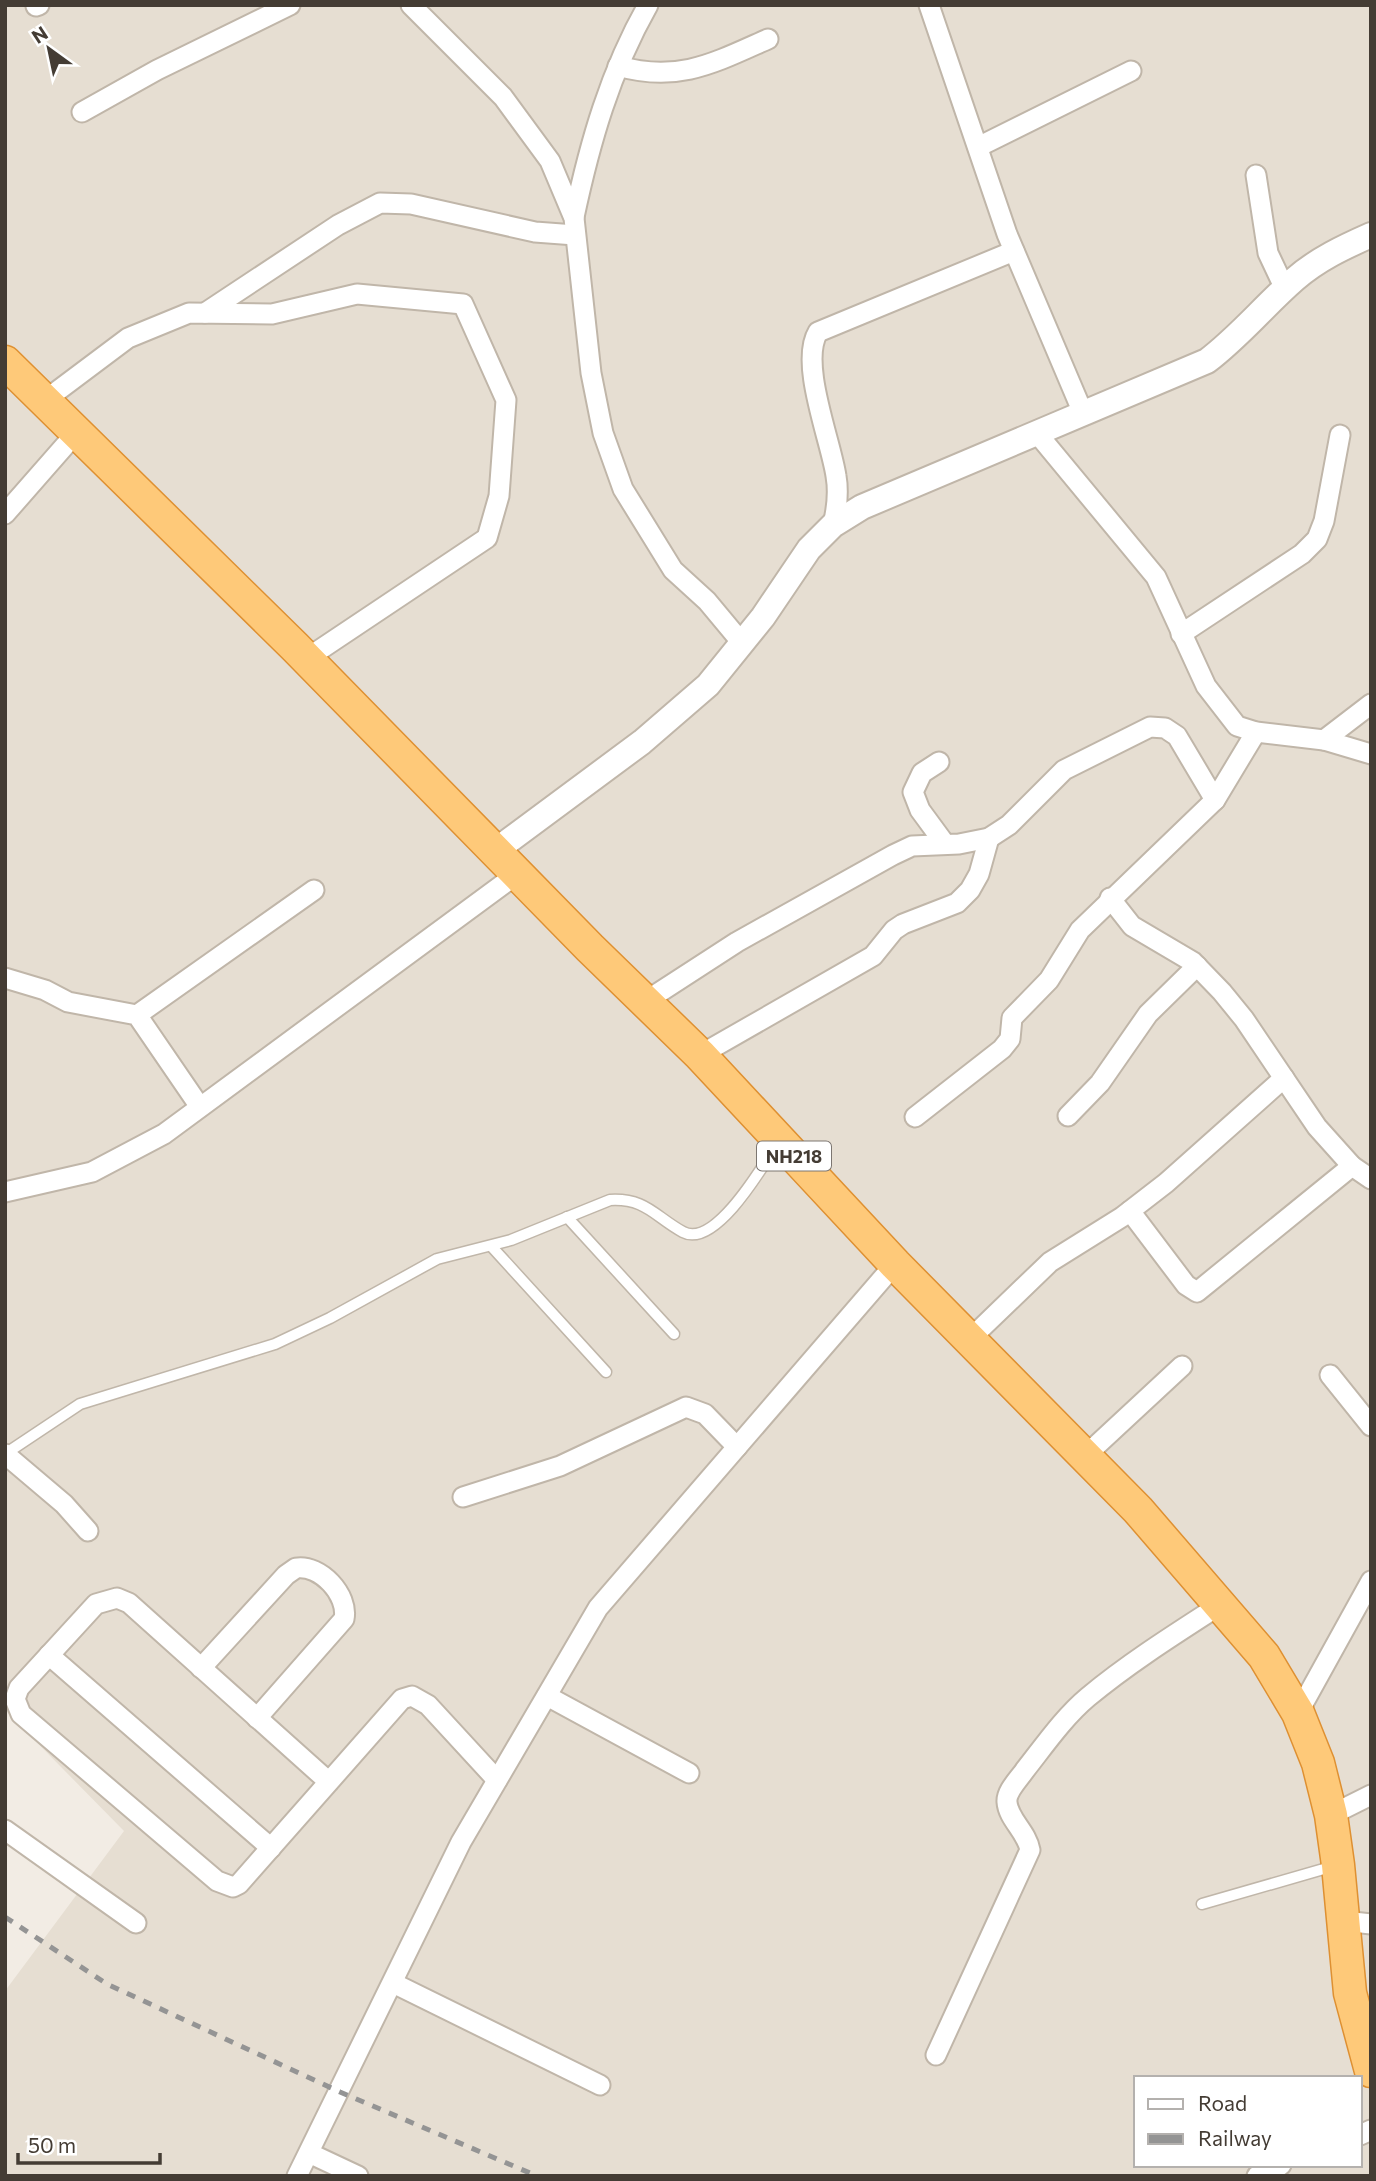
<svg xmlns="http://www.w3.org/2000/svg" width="1376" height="2181" font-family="Commissioner,sans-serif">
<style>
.residential{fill:#e6ded2;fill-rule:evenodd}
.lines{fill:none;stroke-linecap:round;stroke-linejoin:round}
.service-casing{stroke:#c0b6a9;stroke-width:13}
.minor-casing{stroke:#c0b6a9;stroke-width:23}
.tertiary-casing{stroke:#c0b6a9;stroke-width:28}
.trunk-casing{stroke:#de9032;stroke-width:35}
.service{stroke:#fff;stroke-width:10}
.minor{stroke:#fff;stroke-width:19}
.tertiary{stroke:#fff;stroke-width:24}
.trunk{stroke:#fec979;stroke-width:32}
.rail{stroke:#949494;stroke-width:5;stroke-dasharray:9 9;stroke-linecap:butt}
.labels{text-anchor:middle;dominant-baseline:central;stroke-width:6;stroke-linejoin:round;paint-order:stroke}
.shield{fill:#fff;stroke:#7c7671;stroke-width:2}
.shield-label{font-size:18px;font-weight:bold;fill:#443c34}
</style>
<rect width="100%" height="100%" fill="#f2ece4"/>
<!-- residential -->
<path class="residential" d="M 5,5 L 1371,5 L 1371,2176 L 5,2176 L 5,1991 L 124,1831 L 5,1710 ZM 1136,2078 L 1360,2078 L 1360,2165 L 1136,2165 Z"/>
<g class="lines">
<!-- service casing -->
<g class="service-casing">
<g id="service">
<polyline points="567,1217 674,1334"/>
<polyline points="492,1247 606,1372"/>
<path d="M 5,1454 L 80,1404 L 275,1344 L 330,1318 L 437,1259 L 511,1240 L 610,1200 C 646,1198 654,1216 683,1232 C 715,1249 763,1166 777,1144"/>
<polyline points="1202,1904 1334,1866"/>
</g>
</g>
<!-- minor casing -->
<g class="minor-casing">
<g id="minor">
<polyline points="411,5 503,97 550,161 574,218 591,373 603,433 623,489 673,570 707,601 742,643"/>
<polyline points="929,5 1007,234 1083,413"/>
<polyline points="36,6 39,5"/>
<path d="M 618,66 C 678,83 714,63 768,39"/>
<polyline points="82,112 157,70 290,5"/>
<polyline points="978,147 1131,71"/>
<polyline points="1256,175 1268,253 1285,289"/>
<path d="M 574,217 C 590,142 610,72 648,5"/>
<polyline points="205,313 338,225 380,203 411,204 535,232 575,235"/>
<polyline points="44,401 128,338 189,313 272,314 357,294 463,304 506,400 499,496 487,538 306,659"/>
<polyline points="1036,432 1156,577 1206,686 1237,726 1256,732 1324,740 1371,754"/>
<polyline points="5,514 76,433"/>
<path d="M 833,525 C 837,508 839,493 836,476 C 831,441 799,363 818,332 L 1014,251"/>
<polyline points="1181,634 1302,554 1317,539 1324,521 1340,435"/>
<polyline points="1324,740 1371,704"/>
<polyline points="939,762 922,773 913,792 920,810 945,844"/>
<polyline points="1110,898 1132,926 1193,962 1222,992 1244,1019 1317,1127 1352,1166"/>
<polyline points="5,978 45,990 68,1002 137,1015 200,1107"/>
<polyline points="646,1001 737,942 893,855 912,846 959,844 989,838 1009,825 1064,770 1150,727 1165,728 1177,736 1215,800"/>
<polyline points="137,1015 314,890"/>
<polyline points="700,1055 873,956 894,930 903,924 957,903 970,890 979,874 989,838"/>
<polyline points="1068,1116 1100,1083 1148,1014 1197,966"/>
<polyline points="915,1117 1002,1049 1010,1039 1012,1018 1049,980 1080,930 1215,800 1256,732"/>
<polyline points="5,1192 92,1172 164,1134 517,874"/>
<polyline points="1130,1211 1186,1285 1197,1292 1352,1166 1371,1179"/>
<polyline points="970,1339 1050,1262 1122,1217 1166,1183 1284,1078"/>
<polyline points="1330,1375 1371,1426"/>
<polyline points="5,1454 64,1504 88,1531"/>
<polyline points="1085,1456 1182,1366"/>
<polyline points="463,1497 560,1466 686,1407 705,1414 737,1447"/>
<polyline points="49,1655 271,1848"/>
<path d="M 201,1668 L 286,1575 L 296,1568 C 320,1564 349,1595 344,1619 L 257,1718"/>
<polyline points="547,1696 689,1773"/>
<polyline points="1298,1713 1371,1581"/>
<polyline points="329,1782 129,1603 117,1598 96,1604 19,1688 15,1699 21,1714 217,1881 233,1887 239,1884 402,1699 412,1696 428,1705 497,1780"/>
<polyline points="1331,1815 1371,1795"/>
<polyline points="5,1830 136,1923"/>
<polyline points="1344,1921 1371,1924"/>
<polyline points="393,1983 600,2085"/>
<path d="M 936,2055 L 1030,1850 C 1027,1832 1008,1819 1007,1802 C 1006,1791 1019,1779 1025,1770 C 1044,1746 1064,1717 1088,1697 C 1129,1663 1175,1634 1220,1605"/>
<polyline points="1360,2135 1371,2130"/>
<polyline points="309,2153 358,2176"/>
<polyline points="297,2176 461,1842 598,1608 895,1264"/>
<polyline points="1257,2176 1281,2165"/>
</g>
</g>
<!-- tertiary casing -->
<g class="tertiary-casing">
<path id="tertiary" d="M 495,851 L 642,742 L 708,685 L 763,617 L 809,549 L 833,525 L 862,507 L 1207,361 C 1239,337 1264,306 1295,279 C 1318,259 1344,247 1371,235"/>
</g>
<!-- trunk casing -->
<g class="trunk-casing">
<polyline id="trunk" points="5,362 295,647 590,948 700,1055 895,1264 1138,1510 1264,1656 1298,1713 1318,1763 1331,1815 1338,1865 1350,1993 1371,2071"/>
</g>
<!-- service -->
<use href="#service" class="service"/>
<!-- minor -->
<use href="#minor" class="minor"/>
<!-- tertiary -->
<use href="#tertiary" class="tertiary"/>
<!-- trunk -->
<use href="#trunk" class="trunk"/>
<!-- rail -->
<polyline class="rail" points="5,1917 107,1984 340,2092 537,2176"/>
</g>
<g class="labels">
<!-- shield labels -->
<rect class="shield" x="757" y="1141.5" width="74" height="29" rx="5"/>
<g class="shield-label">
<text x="794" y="1156">NH218</text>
</g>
</g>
<!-- border -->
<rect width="1376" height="2181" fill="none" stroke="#443c34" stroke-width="14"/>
<!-- legend -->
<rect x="1134" y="2076" width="228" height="91" fill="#ffffff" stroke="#b4b1ae" stroke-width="2"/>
<rect x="1148" y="2099" width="35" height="10" fill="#ffffff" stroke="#b4b1ae" stroke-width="2"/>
<text x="1198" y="2111" font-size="21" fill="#443c34">Road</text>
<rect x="1148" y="2134" width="35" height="10" fill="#949494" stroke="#b4b1ae" stroke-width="2"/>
<text x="1198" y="2146" font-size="21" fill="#443c34">Railway</text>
<!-- north arrow -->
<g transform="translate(49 49) rotate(327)" stroke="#ffffff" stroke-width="5" paint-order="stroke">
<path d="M0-5L12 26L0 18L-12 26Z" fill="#443c34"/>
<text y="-10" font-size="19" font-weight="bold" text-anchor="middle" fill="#443c34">N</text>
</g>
<!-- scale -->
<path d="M18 2153v10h142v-10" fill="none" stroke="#443c34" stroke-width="3.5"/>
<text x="28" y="2153" font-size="21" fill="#443c34" stroke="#ffffff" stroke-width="5" paint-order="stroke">50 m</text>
</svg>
